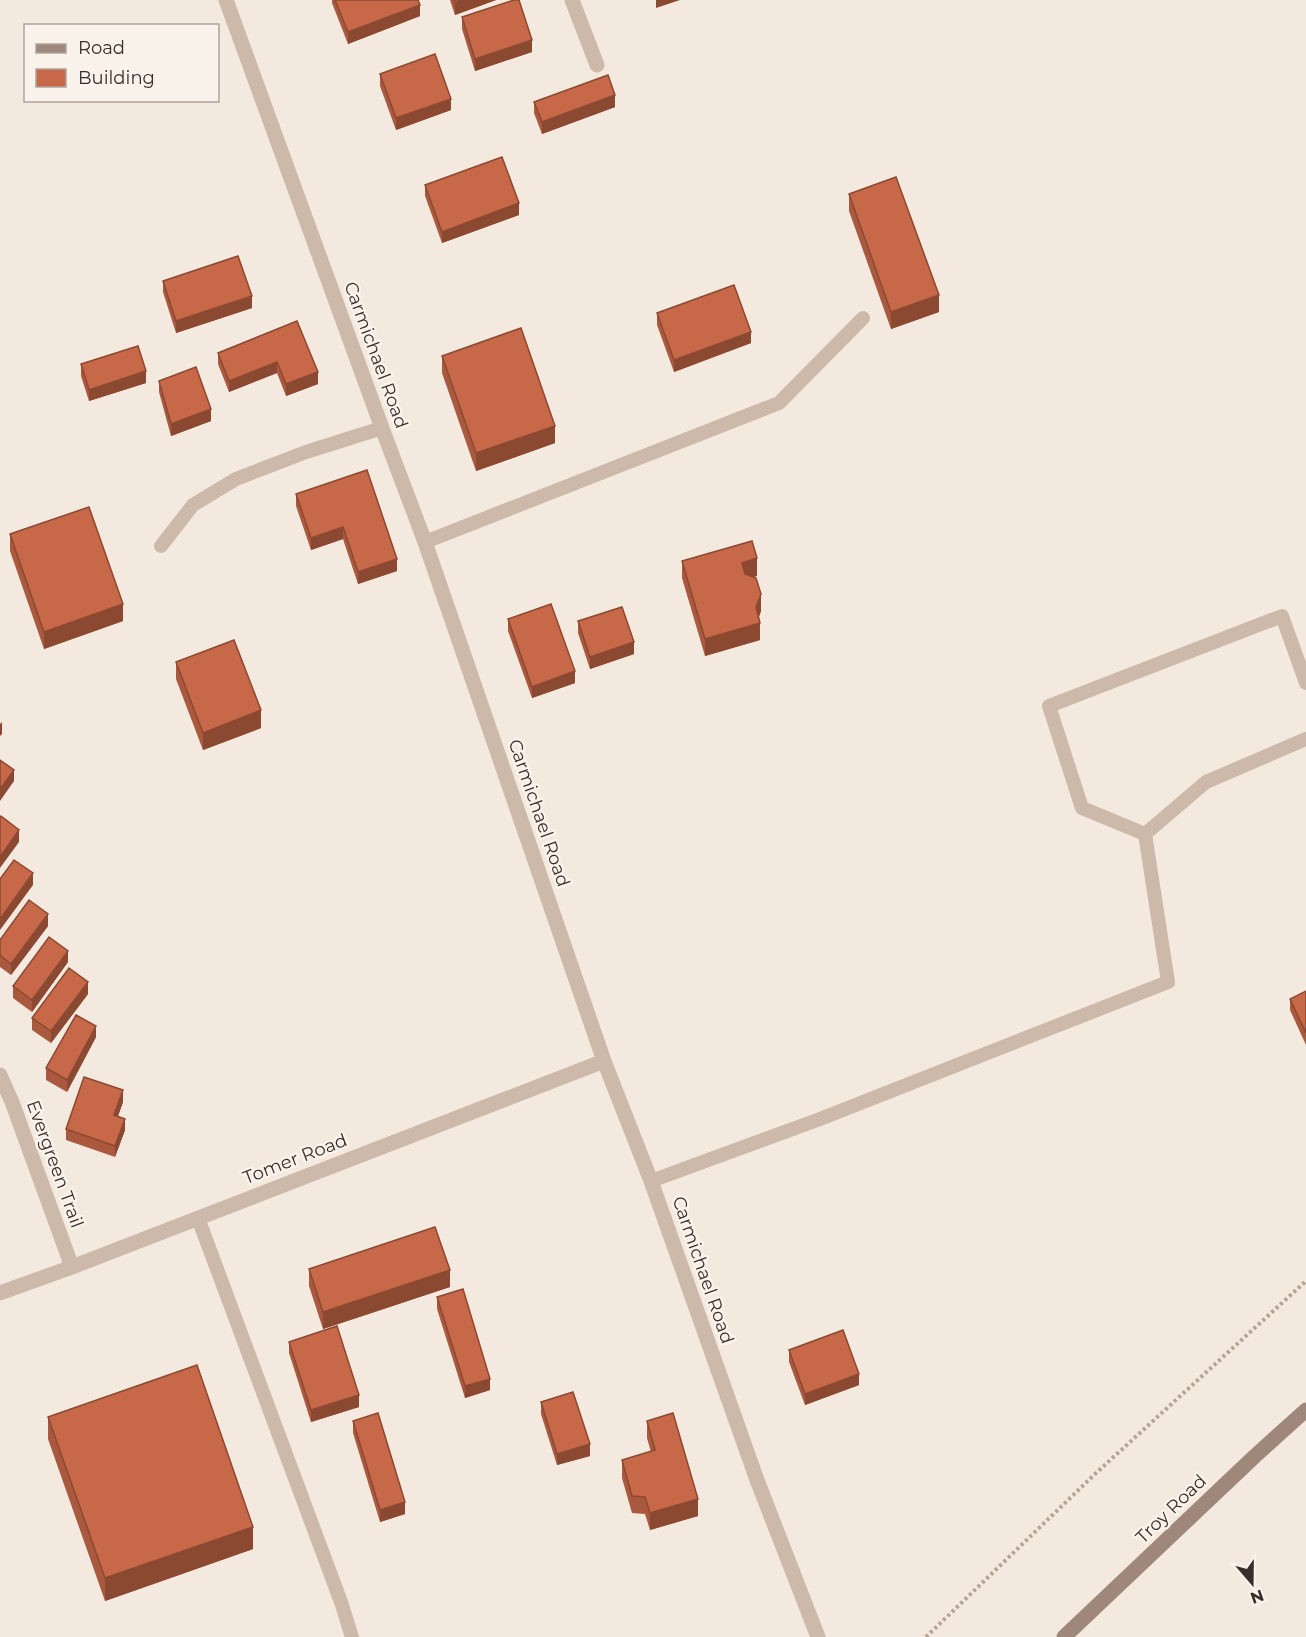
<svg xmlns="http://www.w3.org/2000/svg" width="1306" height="1637" font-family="Montserrat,sans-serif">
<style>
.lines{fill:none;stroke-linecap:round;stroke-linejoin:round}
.path{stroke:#b7a394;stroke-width:4;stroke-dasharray:3 3;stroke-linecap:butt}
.service{stroke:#ccb9a9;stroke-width:14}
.minor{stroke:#ccb9a9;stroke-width:15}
.secondary{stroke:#9f887b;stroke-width:15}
.wall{fill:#ab593e}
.shaded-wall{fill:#8b4932}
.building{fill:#c76848;stroke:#8b4932;stroke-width:1.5}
.labels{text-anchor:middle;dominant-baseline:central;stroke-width:5;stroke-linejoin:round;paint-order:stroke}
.street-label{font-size:18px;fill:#392e29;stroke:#faf3eb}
</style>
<rect width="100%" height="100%" fill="#f3e9de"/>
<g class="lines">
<!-- path -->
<polyline class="path" points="926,1637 1095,1474 1306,1281"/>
<!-- service -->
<g class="service">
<polyline points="425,542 779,403 863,318"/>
<polyline points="161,546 193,505 236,479 306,452 382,428"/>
<polyline points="1145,834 1082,808 1049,706 1282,616 1306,683"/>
<polyline points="1145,834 1206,782 1306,739"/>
<polyline points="651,1181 820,1119 1168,982 1145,834"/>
<polyline points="198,1218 341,1602 352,1637"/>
</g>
<!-- minor -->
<g class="minor">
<polyline points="226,0 382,428 425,542 604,1061 651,1181 757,1480 818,1637"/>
<polyline points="572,0 597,65"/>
<polyline points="0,1075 12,1102 72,1267"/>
<polyline points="0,1293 72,1267 604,1061"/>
</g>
<!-- secondary -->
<polyline class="secondary" points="1064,1637 1255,1456 1306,1410"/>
</g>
<!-- wall -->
<g class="wall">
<polygon points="332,0 418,0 420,16 348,44 332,3"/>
<polygon points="450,0 496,0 455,15"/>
<polygon points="462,17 532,52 475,71 462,29"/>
<polygon points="380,74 451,110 396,130 380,86"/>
<polygon points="534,102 615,107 542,134 534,113"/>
<polygon points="425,185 519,215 442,243 425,196"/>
<polygon points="849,194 939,312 891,329 849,211"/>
<polygon points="163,281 252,308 176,333 163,292"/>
<polygon points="657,313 751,343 674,372 657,325"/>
<polygon points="297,321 318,384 286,396 277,373 229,392 218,364 218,353"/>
<polygon points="442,356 555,443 476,471 442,373"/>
<polygon points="81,364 146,383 89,401 81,376"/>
<polygon points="159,381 211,421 171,436 159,392"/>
<polygon points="367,470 397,571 358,584 343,539 311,550 296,506 296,494"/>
<polygon points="10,534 123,621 44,649 10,551"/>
<polygon points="682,561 757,576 753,577 761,611 759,617 760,640 705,656 682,578"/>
<polygon points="508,619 575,683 532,698 508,631"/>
<polygon points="578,621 634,654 590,669 578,633"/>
<polygon points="176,662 261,728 203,750 176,679"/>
<polygon points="48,926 11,975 0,967 0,940"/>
<polygon points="68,962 32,1012 13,998 13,986"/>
<polygon points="1306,991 1306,1045 1290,1010 1290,999"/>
<polygon points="88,994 51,1043 32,1030 32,1018"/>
<polygon points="96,1037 67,1092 46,1080 46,1068"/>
<polygon points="123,1102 118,1116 125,1130 115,1157 66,1140 66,1129"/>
<polygon points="309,1269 450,1287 323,1329 309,1286"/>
<polygon points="437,1297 490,1390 465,1398 437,1309"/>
<polygon points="289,1342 359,1407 311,1422 289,1353"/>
<polygon points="789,1350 859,1385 805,1405 789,1362"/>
<polygon points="541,1402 590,1456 557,1465 541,1414"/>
<polygon points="48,1417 253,1549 105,1601 48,1439"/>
<polygon points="353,1421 405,1514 380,1522 353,1433"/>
<polygon points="647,1421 698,1516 650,1530 645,1514 632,1513 622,1478 622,1460 651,1452 647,1438"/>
</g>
<!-- shaded-wall -->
<g class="shaded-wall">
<polygon points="463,0 496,0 455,15 455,3"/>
<polygon points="656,0 680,0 656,8"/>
<polygon points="420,5 420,16 348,44 348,32"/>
<polygon points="532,40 532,52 475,71 475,59"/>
<polygon points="615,95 615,107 542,134 542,122"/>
<polygon points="451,99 451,110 396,130 396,118"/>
<polygon points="519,203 519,215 442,243 442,232"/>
<polygon points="939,295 939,312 891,329 891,312"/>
<polygon points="252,296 252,308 176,333 176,321"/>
<polygon points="751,332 751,343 674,372 674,360"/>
<polygon points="277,362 277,373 229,392 229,381"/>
<polygon points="146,371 146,383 89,401 89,390"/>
<polygon points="318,372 318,384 286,396 286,384"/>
<polygon points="211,409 211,421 171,436 171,424"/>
<polygon points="555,426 555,443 476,471 476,453"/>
<polygon points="343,527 343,539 311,550 311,538"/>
<polygon points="757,558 757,576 742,580 742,563"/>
<polygon points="397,559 397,571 358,584 358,572"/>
<polygon points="761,594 761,611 756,624 760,623 760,640 705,656 705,639 756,607"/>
<polygon points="123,604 123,621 44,649 44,632"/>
<polygon points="634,642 634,654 590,669 590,657"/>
<polygon points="575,671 575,683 532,698 532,687"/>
<polygon points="261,710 261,728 203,750 203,733"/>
<polygon points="2,722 2,734 0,736 0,724"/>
<polygon points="14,770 14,781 0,801 0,789"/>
<polygon points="19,830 19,842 0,868 0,857"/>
<polygon points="33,873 33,885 0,930 0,919"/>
<polygon points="48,914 48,926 11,975 11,964"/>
<polygon points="68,951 68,962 32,1012 32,1000"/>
<polygon points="88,982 88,994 51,1043 51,1031"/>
<polygon points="96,1026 96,1037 67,1092 67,1080"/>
<polygon points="123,1090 123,1102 114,1127 114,1115"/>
<polygon points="125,1119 125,1130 115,1157 115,1146"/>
<polygon points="450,1270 450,1287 323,1329 323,1312"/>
<polygon points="859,1374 859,1385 805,1405 805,1394"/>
<polygon points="490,1379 490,1390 465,1398 465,1386"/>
<polygon points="359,1395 359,1407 311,1422 311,1410"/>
<polygon points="590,1444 590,1456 557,1465 557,1454"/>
<polygon points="698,1499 698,1516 650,1530 650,1513"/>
<polygon points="405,1502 405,1514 380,1522 380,1510"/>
<polygon points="253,1527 253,1549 105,1601 105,1578"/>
</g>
<!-- building -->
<g class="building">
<polygon points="335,0 418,0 420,5 348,32"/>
<polygon points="454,0 463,0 455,3"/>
<polygon points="514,0 519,0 532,40 475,59 462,17"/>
<polygon points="435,54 451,99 396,118 380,74"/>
<polygon points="608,75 615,95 542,122 534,102"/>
<polygon points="502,157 519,203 442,232 425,185"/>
<polygon points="896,177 939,295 891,312 849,194"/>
<polygon points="238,256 252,296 176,321 163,281"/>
<polygon points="734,285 751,332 674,360 657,313"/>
<polygon points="297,321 318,372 286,384 277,362 229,381 218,353"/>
<polygon points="521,328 555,426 476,453 442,356"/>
<polygon points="138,346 146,371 89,390 81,364"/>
<polygon points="196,367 211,409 171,424 159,381"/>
<polygon points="367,470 397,559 358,572 343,527 311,538 296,494"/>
<polygon points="89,507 123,604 44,632 10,534"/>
<polygon points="752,541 757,558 742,563 745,574 756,578 761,594 756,607 760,623 705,639 682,561"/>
<polygon points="551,604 575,671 532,687 508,619"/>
<polygon points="622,607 634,642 590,657 578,621"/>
<polygon points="234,640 261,710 203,733 176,662"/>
<polygon points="0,760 14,770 0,789"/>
<polygon points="1,816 19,830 0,857 0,817"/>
<polygon points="14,860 33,873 0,919 0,879"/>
<polygon points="29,900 48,914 11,964 0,955 0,940"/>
<polygon points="49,937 68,951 32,1000 13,986"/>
<polygon points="69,968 88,982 51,1031 32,1018"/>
<polygon points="1306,991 1306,1033 1290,999"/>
<polygon points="76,1015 96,1026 67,1080 46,1068"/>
<polygon points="84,1077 123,1090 114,1115 125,1119 115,1146 66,1129"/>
<polygon points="435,1227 450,1270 323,1312 309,1269"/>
<polygon points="463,1289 490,1379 465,1386 437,1297"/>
<polygon points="337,1326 359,1395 311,1410 289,1342"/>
<polygon points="843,1330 859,1374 805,1394 789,1350"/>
<polygon points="197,1365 253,1527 105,1578 48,1417"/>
<polygon points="573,1392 590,1444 557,1454 541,1402"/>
<polygon points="378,1413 405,1502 380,1510 353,1421"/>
<polygon points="673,1413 698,1499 650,1513 645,1497 632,1496 622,1460 655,1450 647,1421"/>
</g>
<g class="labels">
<!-- street labels -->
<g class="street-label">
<text transform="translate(376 355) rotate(70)">Carmichael Road</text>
<text transform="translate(539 813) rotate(71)">Carmichael Road</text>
<text transform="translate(295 1159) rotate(-21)">Tomer Road</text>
<text transform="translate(55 1164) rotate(70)">Evergreen Trail</text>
<text transform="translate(703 1270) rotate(71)">Carmichael Road</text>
<text transform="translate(1171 1509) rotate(-44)">Troy Road</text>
</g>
</g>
<!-- legend -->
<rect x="24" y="24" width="195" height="78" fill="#faf3eb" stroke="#ada49d" stroke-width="1.5"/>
<rect x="36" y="44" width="30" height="9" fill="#9f887b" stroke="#ada49d" stroke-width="1.5"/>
<text x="78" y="54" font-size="18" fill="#392e29">Road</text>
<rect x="36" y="69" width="30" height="18" fill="#c76848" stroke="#ada49d" stroke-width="1.5"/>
<text x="78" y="84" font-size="18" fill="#392e29">Building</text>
<!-- north arrow -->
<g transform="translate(1252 1583) rotate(160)" stroke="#faf3eb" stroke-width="4.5" paint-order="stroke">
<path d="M0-4.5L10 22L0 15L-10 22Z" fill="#392e29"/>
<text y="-9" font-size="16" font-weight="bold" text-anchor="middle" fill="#392e29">N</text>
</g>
</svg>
